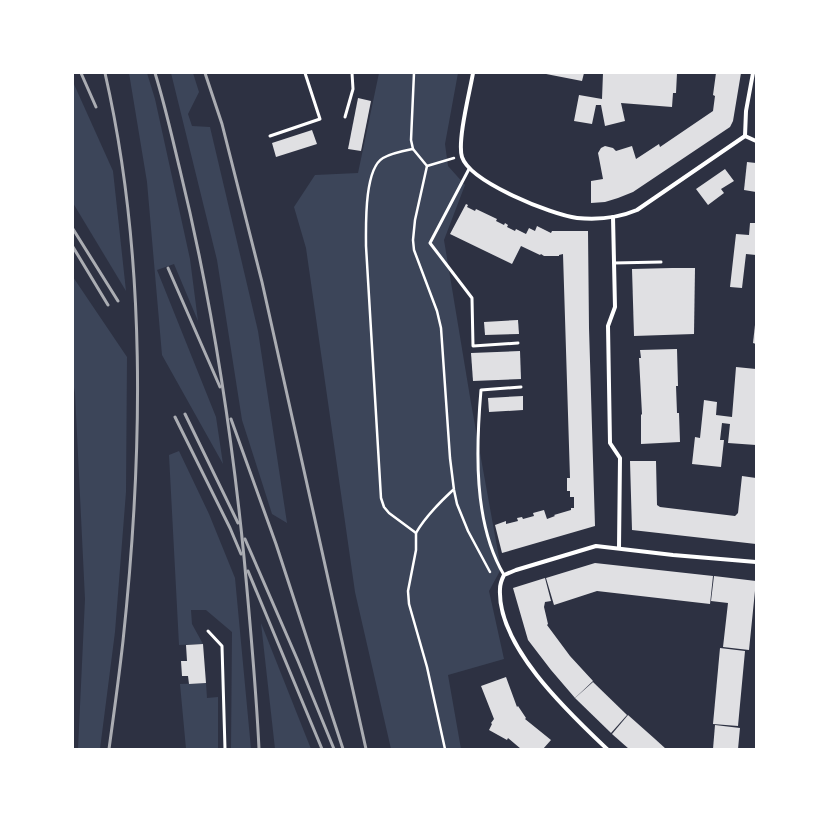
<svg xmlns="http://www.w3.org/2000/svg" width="829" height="822" font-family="'Noto Sans',sans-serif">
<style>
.green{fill:#3c4559}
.building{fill:#e0e0e3}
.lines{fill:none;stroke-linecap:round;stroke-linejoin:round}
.path{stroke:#fff;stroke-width:2.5}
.service{stroke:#fff;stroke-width:3}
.minor{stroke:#fff;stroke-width:4}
.rail{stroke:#abadb3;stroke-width:3}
</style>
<rect width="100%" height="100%" fill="#2d3142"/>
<!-- green -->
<g class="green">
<polygon points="129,73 147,73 155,99 190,259 198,321 174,264 157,270 216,417 223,464 162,355 147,182"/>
<polygon points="171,73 193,73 199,92 188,114 192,126 210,127 258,331 287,523 272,514 242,420 217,260"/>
<polygon points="379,73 458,73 445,144 448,166 465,185 444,240 471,403 501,569 489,591 504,659 448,675 461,749 391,749 355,592 306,248 294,207 315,175 358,173"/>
<polygon points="73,82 113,171 126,291 73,203"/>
<polygon points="73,277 127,357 126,492 115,632 100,749 78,749 85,599 75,393 73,382"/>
<polygon points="179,451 209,514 235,578 251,749 231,749 232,632 206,610 191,610 192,624 203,644 179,645 169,455"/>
<polygon points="261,623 311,749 275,749"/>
<polygon points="206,683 207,698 218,697 218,749 186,749 180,684"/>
</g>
<!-- building -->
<g class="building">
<polygon points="541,73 584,73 582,81"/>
<polygon points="603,73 677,73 676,93 673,93 672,107 621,103 625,121 605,126 601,105 596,105 592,124 574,121 579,95 602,99"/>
<polygon points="716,73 741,73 733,121 730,127 633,192 618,198 605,202 591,203 591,181 603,179 599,158 598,153 601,148 605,146 613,148 616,151 632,146 636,159 659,144 660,147 713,111 715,96 713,95"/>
<polygon points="358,98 371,101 361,151 348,149"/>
<polygon points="312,130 317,144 276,157 272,143"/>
<polygon points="747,162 756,163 756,192 744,190"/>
<polygon points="725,169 734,181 721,189 724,193 708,205 696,189"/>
<polygon points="466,204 468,205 467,207 475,211 476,209 497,219 496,221 504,225 505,223 508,225 507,227 515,231 516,229 526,234 529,228 535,231 537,226 551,233 552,231 588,231 589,328 595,526 502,553 495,525 506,521 506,524 518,521 517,518 522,517 523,519 534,516 533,513 544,510 547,519 555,516 554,515 571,510 571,508 574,508 574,497 570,497 570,491 567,491 567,478 570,478 563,254 559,255 559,256 544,256 541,254 540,255 521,246 512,264 450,234"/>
<polygon points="750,223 756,223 756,255 746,254 742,288 730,287 736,234 749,235"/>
<polygon points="672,268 695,268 694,334 634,336 632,269"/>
<polygon points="518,320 519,334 485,335 484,322"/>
<polygon points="755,325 756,325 756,344 753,343"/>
<polygon points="677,349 678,386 676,386 677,413 679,413 680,442 641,444 641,415 642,414 639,358 641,358 640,350"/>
<polygon points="520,351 521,379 473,381 471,353"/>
<polygon points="736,367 756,369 756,445 728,443 730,424 722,423 720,440 724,440 721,467 692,464 695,437 700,438 704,400 717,402 716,415 732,417"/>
<polygon points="523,396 523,410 489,412 488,398"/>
<polygon points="630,461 656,461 657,505 660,507 735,516 738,513 742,476 756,478 756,544 632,530"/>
<polygon points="595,563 713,576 710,604 597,591 554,605 546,578"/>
<polygon points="714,576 756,581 749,650 723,647 728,603 711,601"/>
<polygon points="545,578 551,601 545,602 544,607 548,624 547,625 570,656 593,681 575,698 551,670 528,640 513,588"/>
<polygon points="203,644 206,683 189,684 188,676 182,676 181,661 187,661 186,645"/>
<polygon points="720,648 745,651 738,726 713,724"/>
<polygon points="506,677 517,707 518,706 526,718 525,719 551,740 543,749 521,749 508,738 507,740 489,730 492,724 491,723 494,719 481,686"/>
<polygon points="593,682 627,715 611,733 575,698"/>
<polygon points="628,715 655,739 666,749 629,749 612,734"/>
<polygon points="715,725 740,728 738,749 713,749"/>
</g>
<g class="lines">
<!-- path -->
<g class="path">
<polyline points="414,73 411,140 413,149 427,166 454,158"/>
<path d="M 413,149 C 403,151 392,153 383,158 C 364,169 366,226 366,246 L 381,498 L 384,507 L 389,513 L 416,533 L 416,550 L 408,591 L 409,604 L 427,667 L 445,749"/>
<polyline points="427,166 415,220 413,240 414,250 437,311 441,328 450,458 454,490 457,504 468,531 490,572"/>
<path d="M 416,533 C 425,517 439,503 453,490"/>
</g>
<!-- service -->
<g class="service">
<polyline points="345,117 353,89 352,73"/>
<polyline points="270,136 320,119 305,73"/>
<polyline points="469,169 430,243 472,298 473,346 518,343"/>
<polyline points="614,263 661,262"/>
<path d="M 504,575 C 473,523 476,448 481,390 L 521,387"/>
<polyline points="208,631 222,646 225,749"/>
</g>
<!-- minor -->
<g class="minor">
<path d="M 473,73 C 470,91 457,141 462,157 C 470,182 552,215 577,218 C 597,220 618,218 637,210 L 745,136"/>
<polyline points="745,136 746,111 753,73"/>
<polyline points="745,136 756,141"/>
<polyline points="613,217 615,307 608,326 610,443 620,458 619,548"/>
<path d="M 607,749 C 569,713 497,646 500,589 C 500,584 502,579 504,575 L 516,570 L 596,546 L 673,555 L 756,562"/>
</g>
<!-- rail -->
<g class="rail">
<polyline points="81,73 96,107"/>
<path d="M 105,73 C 147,257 143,454 123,641 C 119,677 114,713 109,749"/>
<path d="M 155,73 C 165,105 172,137 180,170 C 211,297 231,426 244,557 C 250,621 256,685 259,749"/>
<polyline points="205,73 222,124 262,282 366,749"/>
<polyline points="73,229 118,301"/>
<polyline points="73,247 108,305"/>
<polyline points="168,268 220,387"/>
<polyline points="185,414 238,523"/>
<polyline points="175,417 230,528 241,554"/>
<polyline points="231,419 276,544 343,749"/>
<polyline points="245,539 298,661 334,749"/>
<polyline points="248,571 322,749"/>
</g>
</g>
<!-- border -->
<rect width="829" height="822" fill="none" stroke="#ffffff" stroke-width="148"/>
</svg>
